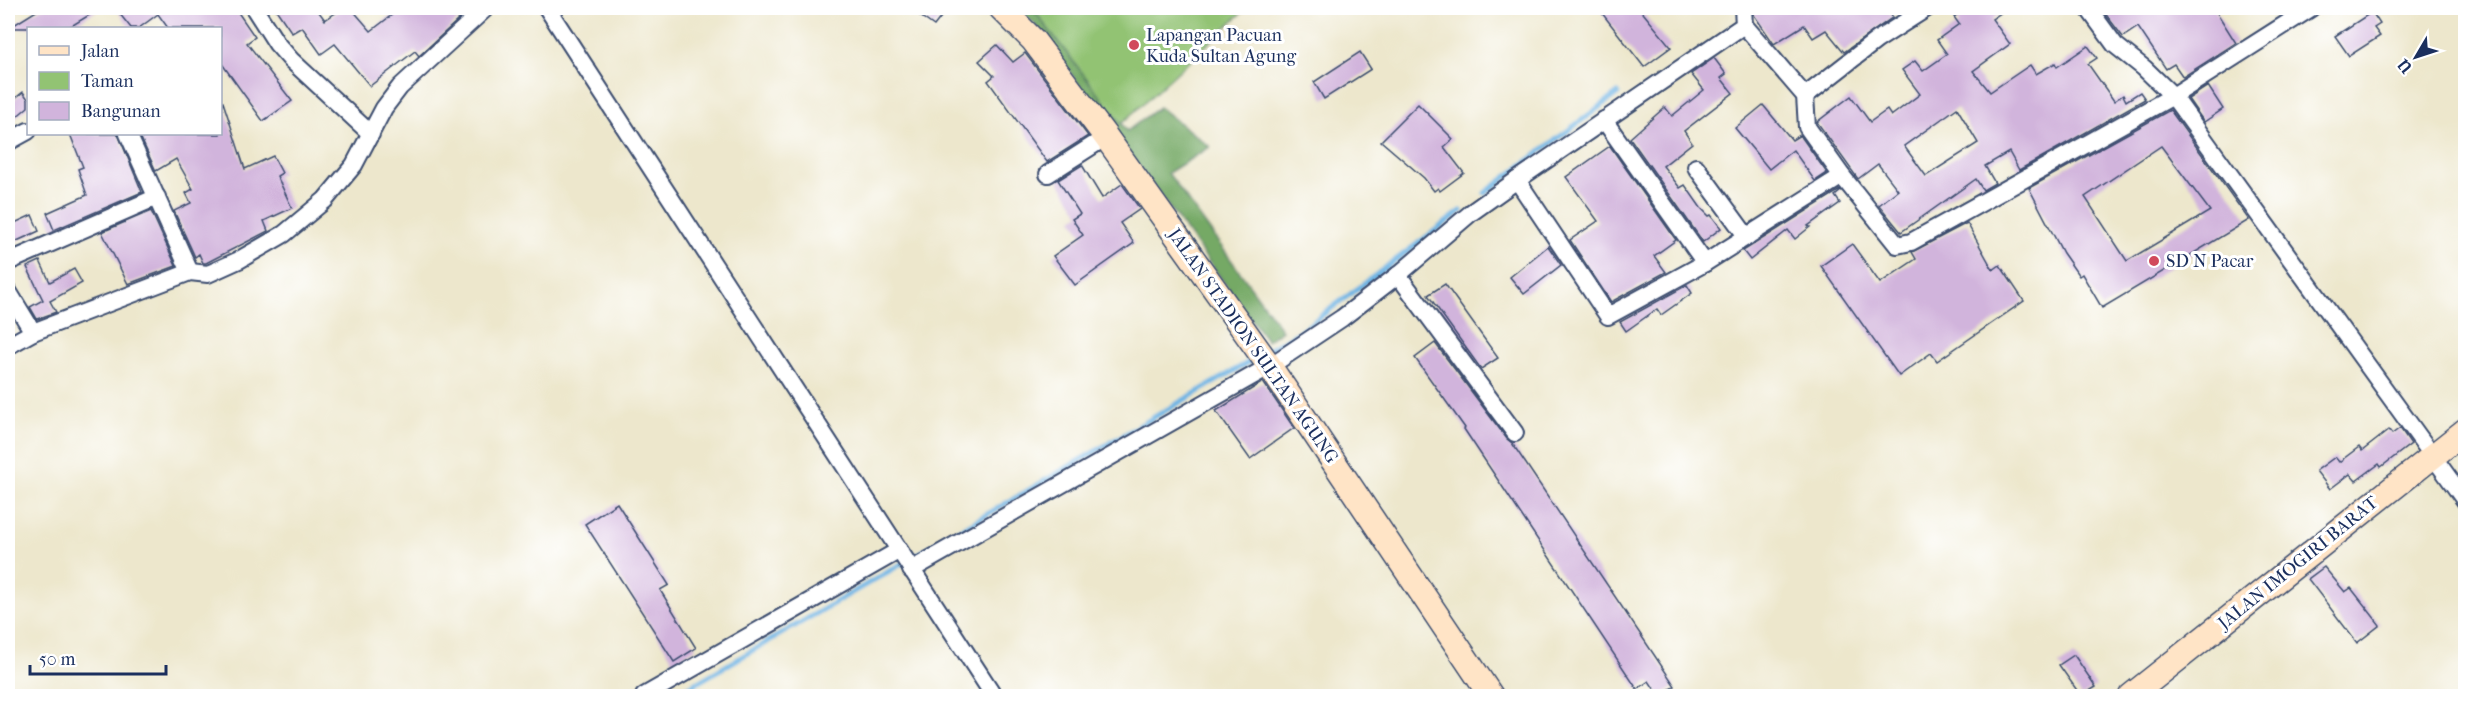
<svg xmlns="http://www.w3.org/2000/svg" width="2473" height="704" font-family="'IM FELL French Canon',serif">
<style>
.green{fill:#92c373;stroke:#567968;stroke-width:1.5}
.forest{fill:#75a965;stroke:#486c62;stroke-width:1.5}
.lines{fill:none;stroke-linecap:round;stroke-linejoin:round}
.stream{stroke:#6db4e4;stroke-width:5}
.building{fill:#d1b4dc;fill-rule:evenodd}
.minor-casing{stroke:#3a4b6e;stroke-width:20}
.secondary-casing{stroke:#3a4b6e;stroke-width:27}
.minor{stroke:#fff;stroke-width:16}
.secondary{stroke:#ffe4c6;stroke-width:24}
.poi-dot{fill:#d1495b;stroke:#fff;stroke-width:2}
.labels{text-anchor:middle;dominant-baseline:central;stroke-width:6;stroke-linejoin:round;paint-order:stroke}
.poi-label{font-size:18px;fill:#1b2f5e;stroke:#fff;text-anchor:start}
.street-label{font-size:18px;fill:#1b2f5e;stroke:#fff}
</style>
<rect width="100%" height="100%" fill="#fff"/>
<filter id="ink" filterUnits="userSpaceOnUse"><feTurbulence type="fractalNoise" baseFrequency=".0167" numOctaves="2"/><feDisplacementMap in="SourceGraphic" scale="12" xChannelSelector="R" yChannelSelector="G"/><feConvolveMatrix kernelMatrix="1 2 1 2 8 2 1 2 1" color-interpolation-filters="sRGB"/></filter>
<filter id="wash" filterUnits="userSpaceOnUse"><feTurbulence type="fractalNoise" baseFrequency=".008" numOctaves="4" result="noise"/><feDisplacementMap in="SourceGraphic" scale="24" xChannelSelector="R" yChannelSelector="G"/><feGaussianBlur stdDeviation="1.35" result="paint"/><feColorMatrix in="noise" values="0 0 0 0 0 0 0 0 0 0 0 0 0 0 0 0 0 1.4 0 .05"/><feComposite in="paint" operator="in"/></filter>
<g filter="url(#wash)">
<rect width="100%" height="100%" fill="#ede7cc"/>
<!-- green -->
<polygon class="green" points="1032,8 1247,8 1121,124"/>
<!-- forest -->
<polygon class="forest" points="1014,8 1032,8 1127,131 1159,107 1210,147 1168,173 1282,330 1267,341 1033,22"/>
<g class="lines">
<!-- stream -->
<g class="stream">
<polyline points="1485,193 1618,93"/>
<polyline points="1267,351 1301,331 1461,211"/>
<polyline points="674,696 1256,358"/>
</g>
</g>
<g id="blocks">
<!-- building -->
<g class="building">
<polygon points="41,8 101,8 68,28 9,28"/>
<polygon points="115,8 235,8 255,37 247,43 292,101 263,121 220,61 220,28 168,28 158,14 139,28 131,28"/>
<polygon points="275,8 316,8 325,20 343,8 351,8 371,31 401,8 471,8 419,56 415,51 370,86 335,44 321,54 302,27 292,33"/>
<polygon points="909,8 948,8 934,26"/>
<polygon points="1598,8 1639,8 1671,47 1644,67"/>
<polygon points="1753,8 1886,8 1893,17 1844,52 1826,30 1813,38 1804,25 1774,44 1754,15"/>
<path d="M 1967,8 L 2008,8 L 1992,19 L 2010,44 L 1973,71 L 1990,92 L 2030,65 L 2036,74 L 2055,63 L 2057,67 L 2088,46 L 2097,58 L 2088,64 L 2114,101 L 2123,95 L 2126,101 L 2140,92 L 2145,99 L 2019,170 L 2009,152 L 1985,166 L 1995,183 L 1983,190 L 1976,179 L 1901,232 L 1879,205 L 1898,190 L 1878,164 L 1858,179 L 1817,122 L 1851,96 L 1870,122 L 1887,110 L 1891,116 L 1920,94 L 1902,70 L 1915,61 L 1923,71 L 1947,54 L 1937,40 L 1959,24 L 1954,17 ZM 1957,108 L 1978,143 L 1926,176 L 1904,146 Z"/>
<polygon points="2101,8 2214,8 2236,43 2183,77 2174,64 2166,69 2138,27 2123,37"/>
<polygon points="2372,12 2380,24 2374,28 2380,36 2349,56 2335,36"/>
<polygon points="997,45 1013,62 1025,53 1088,136 1047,162 988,81 994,76 979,61"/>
<polygon points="1360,52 1371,69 1324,99 1314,82"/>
<polygon points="1714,58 1726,74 1721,78 1733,93 1684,131 1692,143 1663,166 1680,188 1685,185 1701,208 1709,216 1711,215 1721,228 1703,242 1630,138 1665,107 1672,116 1704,90 1691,74"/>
<polygon points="2208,86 2223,109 2204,122 2188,99"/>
<polygon points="23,92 28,99 28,107 8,124 8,104"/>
<polygon points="220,102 223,102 245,169 273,156 282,173 277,176 292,208 264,221 268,231 206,263 203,263 199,254 195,257 174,211 191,203 186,193 193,189 176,159 156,171 139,134 220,134"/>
<polygon points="1418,104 1453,139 1444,147 1464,173 1440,191 1438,188 1434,191 1424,178 1381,141"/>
<polygon points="1763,105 1792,140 1800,135 1827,173 1815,181 1793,150 1769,169 1735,128"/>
<path d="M 2170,110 L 2249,220 L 2102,308 L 2082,274 L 2079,276 L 2063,253 L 2029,188 ZM 2161,146 L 2210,211 L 2127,261 L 2085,197 Z"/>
<polygon points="70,134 118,134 142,192 54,230 47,213 87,195 78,169 83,167"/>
<polygon points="1610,146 1676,240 1654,256 1666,272 1611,302 1570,240 1598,221 1566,177"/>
<polygon points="1082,165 1102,198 1122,184 1140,209 1120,223 1134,243 1075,285 1053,256 1083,235 1072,219 1080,214 1058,180"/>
<polygon points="1840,190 1841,191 1835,196 1840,203 1808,226 1810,227 1795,239 1788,230 1750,260 1743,251"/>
<polygon points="151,211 176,266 128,284 102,232"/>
<polygon points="32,215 39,231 8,245 8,226"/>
<polygon points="1967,223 1993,270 2000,265 2024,301 1937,361 1931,353 1899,376 1821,266 1852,244 1880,283 1916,259 1912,252"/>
<polygon points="1548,246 1561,265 1524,294 1510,277"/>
<polygon points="40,261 50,282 74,269 82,283 50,301 56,312 37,319 30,307 43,300 27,267"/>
<polygon points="1445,284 1498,358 1481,369 1428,295"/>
<polygon points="1687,285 1692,293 1661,315 1657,309 1626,331 1620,322"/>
<polygon points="1435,343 1507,439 1512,443 1675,686 1659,696 1649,681 1637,689 1464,429 1465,428 1415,358"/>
<polygon points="1263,382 1294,428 1250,459 1216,411"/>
<polygon points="2400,428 2411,444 2381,467 2379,464 2356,481 2350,474 2330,489 2316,471 2335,457 2339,462 2359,447 2362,451 2389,430 2392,434"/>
<polygon points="617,503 669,585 660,590 696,648 674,662 585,524"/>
<polygon points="2324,567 2345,592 2351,588 2380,625 2357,643 2308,579"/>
<polygon points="2074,655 2096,687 2081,696 2059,665"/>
</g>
</g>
</g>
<g filter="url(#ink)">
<use href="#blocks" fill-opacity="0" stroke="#3a4b6e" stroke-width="1.5"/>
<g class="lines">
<!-- minor casing -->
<g class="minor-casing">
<g id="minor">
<polyline points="254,8 277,44 291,60 371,134"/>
<polyline points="547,8 994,696"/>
<polyline points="2088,8 2115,45 2144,68 2173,96 2466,502"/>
<polyline points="1744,25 1805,96 1807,127 1842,176 1897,245 1911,242 2173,96 2311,8"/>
<polyline points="1805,96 1877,40 1927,8"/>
<polyline points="1604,120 1705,263"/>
<polyline points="128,134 190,272"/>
<polyline points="8,142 28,131"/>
<polyline points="1696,167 1747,237"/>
<polyline points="1048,174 1106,137"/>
<polyline points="1517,180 1608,316 1705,263 1842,176"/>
<polyline points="8,262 157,197"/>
<polyline points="1398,275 1515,433"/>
<polyline points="8,291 33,332"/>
<polyline points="8,346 33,332 190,272 208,274 239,260 284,234 325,200 354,165 384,108 400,87 486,8"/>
<polyline points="911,570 1270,366 1342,318 1398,275 1472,212 1517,180 1744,25 1743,8"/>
<polyline points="644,696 898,551"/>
</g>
</g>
<!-- secondary casing -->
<g class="secondary-casing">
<g id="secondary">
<polyline points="1001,8 1033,40 1106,137 1266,361 1491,696"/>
<polyline points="2131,696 2466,430"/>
</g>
</g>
<!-- minor -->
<use href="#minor" class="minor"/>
<!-- secondary -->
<use href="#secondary" class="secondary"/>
</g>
</g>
<!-- markers -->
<g class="poi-dot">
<circle cx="1134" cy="45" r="6"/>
<circle cx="2154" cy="261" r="6"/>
</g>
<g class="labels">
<!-- poi labels -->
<g class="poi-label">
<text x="1146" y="35">Lapangan Pacuan<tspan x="1146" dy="21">Kuda Sultan Agung</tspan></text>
<text x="2166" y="261">SD N Pacar</text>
</g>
<!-- street labels -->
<g class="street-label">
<text transform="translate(1253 346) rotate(55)">JALAN STADION SULTAN AGUNG</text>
<text transform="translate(2298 563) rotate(-39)">JALAN IMOGIRI BARAT</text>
</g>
</g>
<!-- margin -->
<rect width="2473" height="704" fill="none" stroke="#fff" stroke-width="30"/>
<!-- legend -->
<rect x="27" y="27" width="195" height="108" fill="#ffffff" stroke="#a4acbf" stroke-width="1.5"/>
<rect x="39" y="46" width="30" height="9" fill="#ffe4c6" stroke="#a4acbf" stroke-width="1.5"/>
<text x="81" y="57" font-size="18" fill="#1b2f5e">Jalan</text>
<rect x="39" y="72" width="30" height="18" fill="#92c373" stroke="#a4acbf" stroke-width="1.5"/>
<text x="81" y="87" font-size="18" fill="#1b2f5e">Taman</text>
<rect x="39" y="102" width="30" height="18" fill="#d1b4dc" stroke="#a4acbf" stroke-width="1.5"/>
<text x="81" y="117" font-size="18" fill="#1b2f5e">Bangunan</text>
<!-- north arrow -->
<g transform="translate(2416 57) rotate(231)" stroke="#ffffff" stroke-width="4.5" paint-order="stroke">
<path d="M0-4.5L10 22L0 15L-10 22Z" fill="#1b2f5e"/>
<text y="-9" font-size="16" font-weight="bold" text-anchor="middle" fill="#1b2f5e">U</text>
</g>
<!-- scale -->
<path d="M30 665v9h136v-9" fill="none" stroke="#1b2f5e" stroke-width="3"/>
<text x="39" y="665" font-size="18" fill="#1b2f5e" stroke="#ffffff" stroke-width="4.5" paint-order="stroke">50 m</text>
</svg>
